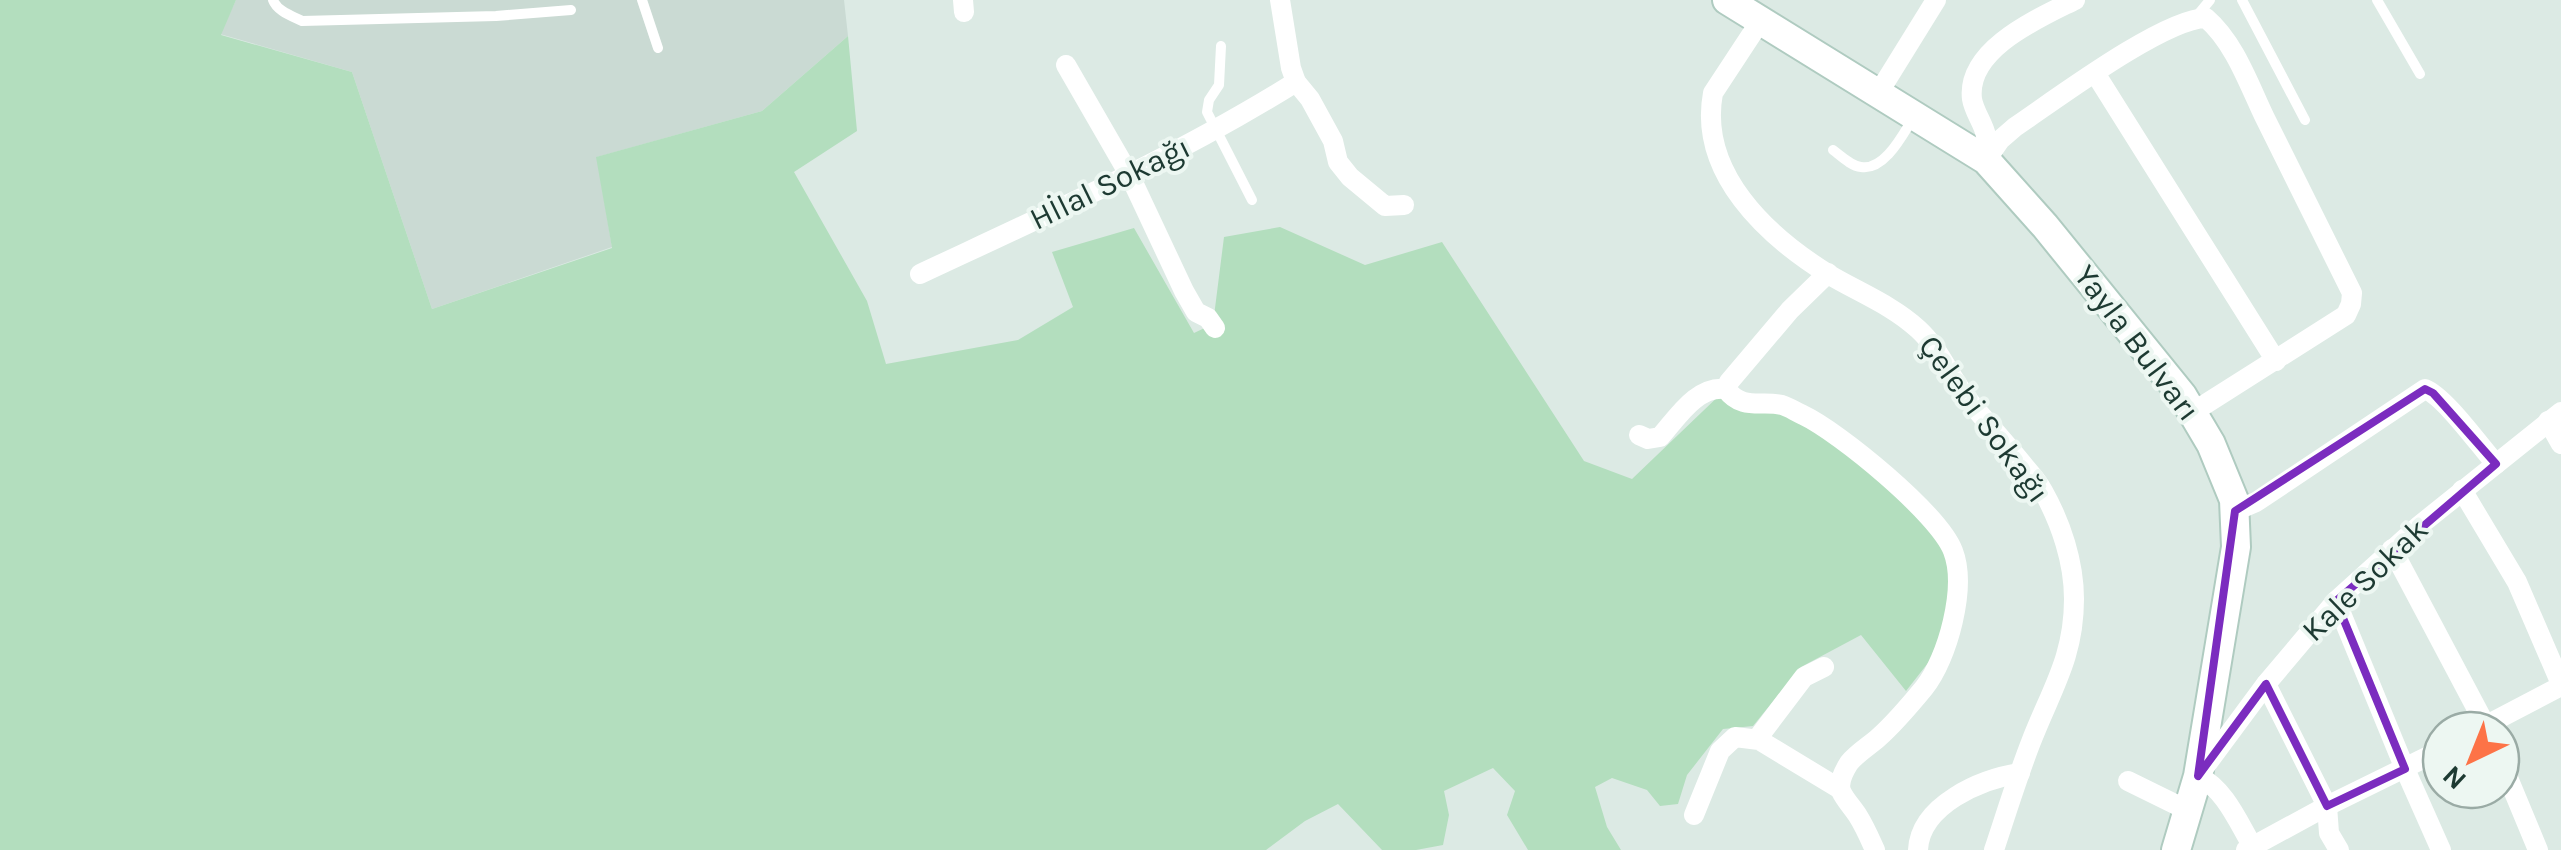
<svg xmlns="http://www.w3.org/2000/svg" width="2561" height="850" font-family="Karla,sans-serif">
<style>
.built{fill:#cadad3}
.green{fill:#b3debe}
.lines{fill:none;stroke-linecap:round;stroke-linejoin:round}
.secondary-casing{stroke:#afcbc0;stroke-width:32}
.lane{stroke:#fff;stroke-width:10}
.street{stroke:#fff;stroke-width:20}
.secondary{stroke:#fff;stroke-width:28}
.marked{fill:none;stroke:#7b2cbf;stroke-width:8;stroke-linejoin:round}
.labels{text-anchor:middle;dominant-baseline:central;stroke-width:8;stroke-linejoin:round;paint-order:stroke}
.street-label{font-size:32px;fill:#1d3a32;stroke:#edf7f2}
</style>
<rect width="100%" height="100%" fill="#dceae4"/>
<!-- built -->
<polygon class="built" points="236,0 844,0 848,36 762,111 597,157 612,247 432,309 352,72 220,34"/>
<!-- green -->
<polygon class="green" points="0,0 236,0 221,35 352,72 432,309 612,248 596,157 762,111 848,36 857,131 794,172 867,301 886,364 1018,340 1073,307 1052,252 1134,228 1194,333 1213,324 1224,237 1280,227 1365,265 1442,242 1584,461 1632,479 1726,389 1780,404 1901,490 1958,568 1946,640 1906,691 1861,635 1801,667 1753,726 1723,729 1687,775 1678,804 1660,806 1647,790 1612,778 1595,787 1607,827 1621,850 1528,850 1507,815 1515,791 1493,768 1444,791 1449,815 1443,845 1416,850 1382,850 1338,804 1305,821 1266,850 0,850"/>
<g class="lines">
<!-- secondary casing -->
<g class="secondary-casing">
<polyline id="secondary" points="1727,0 1986,160 2045,226 2182,395 2211,444 2234,500 2236,547 2198,776 2176,850"/>
</g>
<!-- lane -->
<g class="lane">
<path d="M 273,0 C 277,11 292,16 302,21 L 496,16 L 571,10"/>
<polyline points="642,0 658,48"/>
<polyline points="2242,0 2305,120"/>
<polyline points="2377,0 2420,74"/>
<polyline points="2196,17 2210,0"/>
<polyline points="1221,46 1219,85 1209,100 1207,112 1252,200"/>
<path d="M 1833,150 C 1841,156 1851,166 1861,167 C 1884,171 1902,136 1912,120"/>
</g>
<!-- street -->
<g class="street">
<polyline points="963,0 964,12"/>
<polyline points="1280,0 1291,68 1296,82 1310,99 1333,141 1338,162 1350,177 1385,206 1404,205"/>
<path d="M 1761,20 L 1713,93 C 1698,173 1767,236 1828,274 C 1858,292 1892,305 1918,329 C 1939,348 1949,375 1966,397 C 1985,421 2006,443 2025,467 C 2031,474 2038,482 2043,491 C 2061,523 2074,562 2074,599 C 2074,658 2051,690 2031,742 C 2017,778 2006,814 1994,850"/>
<polyline points="1066,65 1130,176 1184,291 1196,312 1208,318 1215,328"/>
<polyline points="2095,73 2276,361"/>
<polyline points="1879,92 1936,0"/>
<path d="M 1986,160 L 2000,140 L 2015,127 C 2055,100 2163,19 2206,18 C 2235,43 2249,85 2265,118 C 2294,176 2323,235 2352,293 L 2351,304 L 2346,315 L 2193,412"/>
<path d="M 1986,160 C 1986,153 1988,144 1986,136 C 1984,124 1974,112 1972,99 C 1966,49 2039,18 2075,0"/>
<path d="M 1828,273 L 1790,310 L 1729,382 L 1726,389 C 1742,411 1762,400 1782,405 C 1789,407 1796,412 1803,415 C 1839,432 1939,514 1953,551 C 1967,587 1948,658 1924,688 C 1910,705 1895,723 1878,738 C 1869,746 1857,753 1849,763 C 1844,771 1838,782 1841,791 C 1845,800 1853,808 1858,816 C 1865,827 1870,839 1875,850"/>
<path d="M 920,274 C 1048,214 1176,157 1296,82"/>
<polyline points="2548,421 2561,444"/>
<path d="M 1639,435 L 1648,439 L 1660,437 C 1677,418 1697,385 1726,389"/>
<polyline points="2462,490 2517,582 2561,684"/>
<path d="M 2235,511 L 2256,502 L 2425,389 C 2445,397 2479,445 2496,464"/>
<polyline points="2392,549 2488,730"/>
<polyline points="2336,601 2405,769 2441,850"/>
<polyline points="2266,684 2327,806 2329,833 2339,850"/>
<polyline points="2477,730 2561,686"/>
<polyline points="1757,739 1804,677 1824,667"/>
<polyline points="2501,761 2538,850"/>
<polyline points="2128,781 2187,810"/>
<polyline points="1694,815 1720,751 1735,737 1759,740 1840,789"/>
<path d="M 2253,847 C 2238,822 2225,789 2198,776 L 2266,684 L 2336,601 L 2420,525 L 2561,412"/>
<path d="M 1918,850 C 1920,805 1981,779 2020,773"/>
<polyline points="2246,850 2327,806 2441,750"/>
</g>
<!-- secondary -->
<use href="#secondary" class="secondary"/>
</g>
<!-- marked area -->
<path class="marked" d="M 2425,389 L 2433,393 L 2496,464 L 2336,601 L 2405,769 L 2327,806 L 2266,684 L 2198,776 L 2235,511 Z"/>
<g class="labels">
<!-- street labels -->
<g class="street-label">
<text transform="translate(1110 183) rotate(-26)">Hİlal Sokağı</text>
<text transform="translate(2137 343) rotate(53)">Yayla Bulvarı</text>
<text transform="translate(1984 419) rotate(54)">Çelebi Sokağı</text>
<text transform="translate(2365 580) rotate(-44)">Kale Sokak</text>
</g>
</g>
<!-- north arrow -->
<g transform="translate(2471 760) rotate(223)"><circle r="48" fill="#edf7f2" stroke="#9aaba5" stroke-width="2.5"/>
<path d="M0-8L18 38L0 25L-18 38Z" fill="#fd7347"/>
<text y="-15" font-size="28" font-weight="bold" text-anchor="middle" fill="#1d3a32">N</text>
</g>
</svg>
